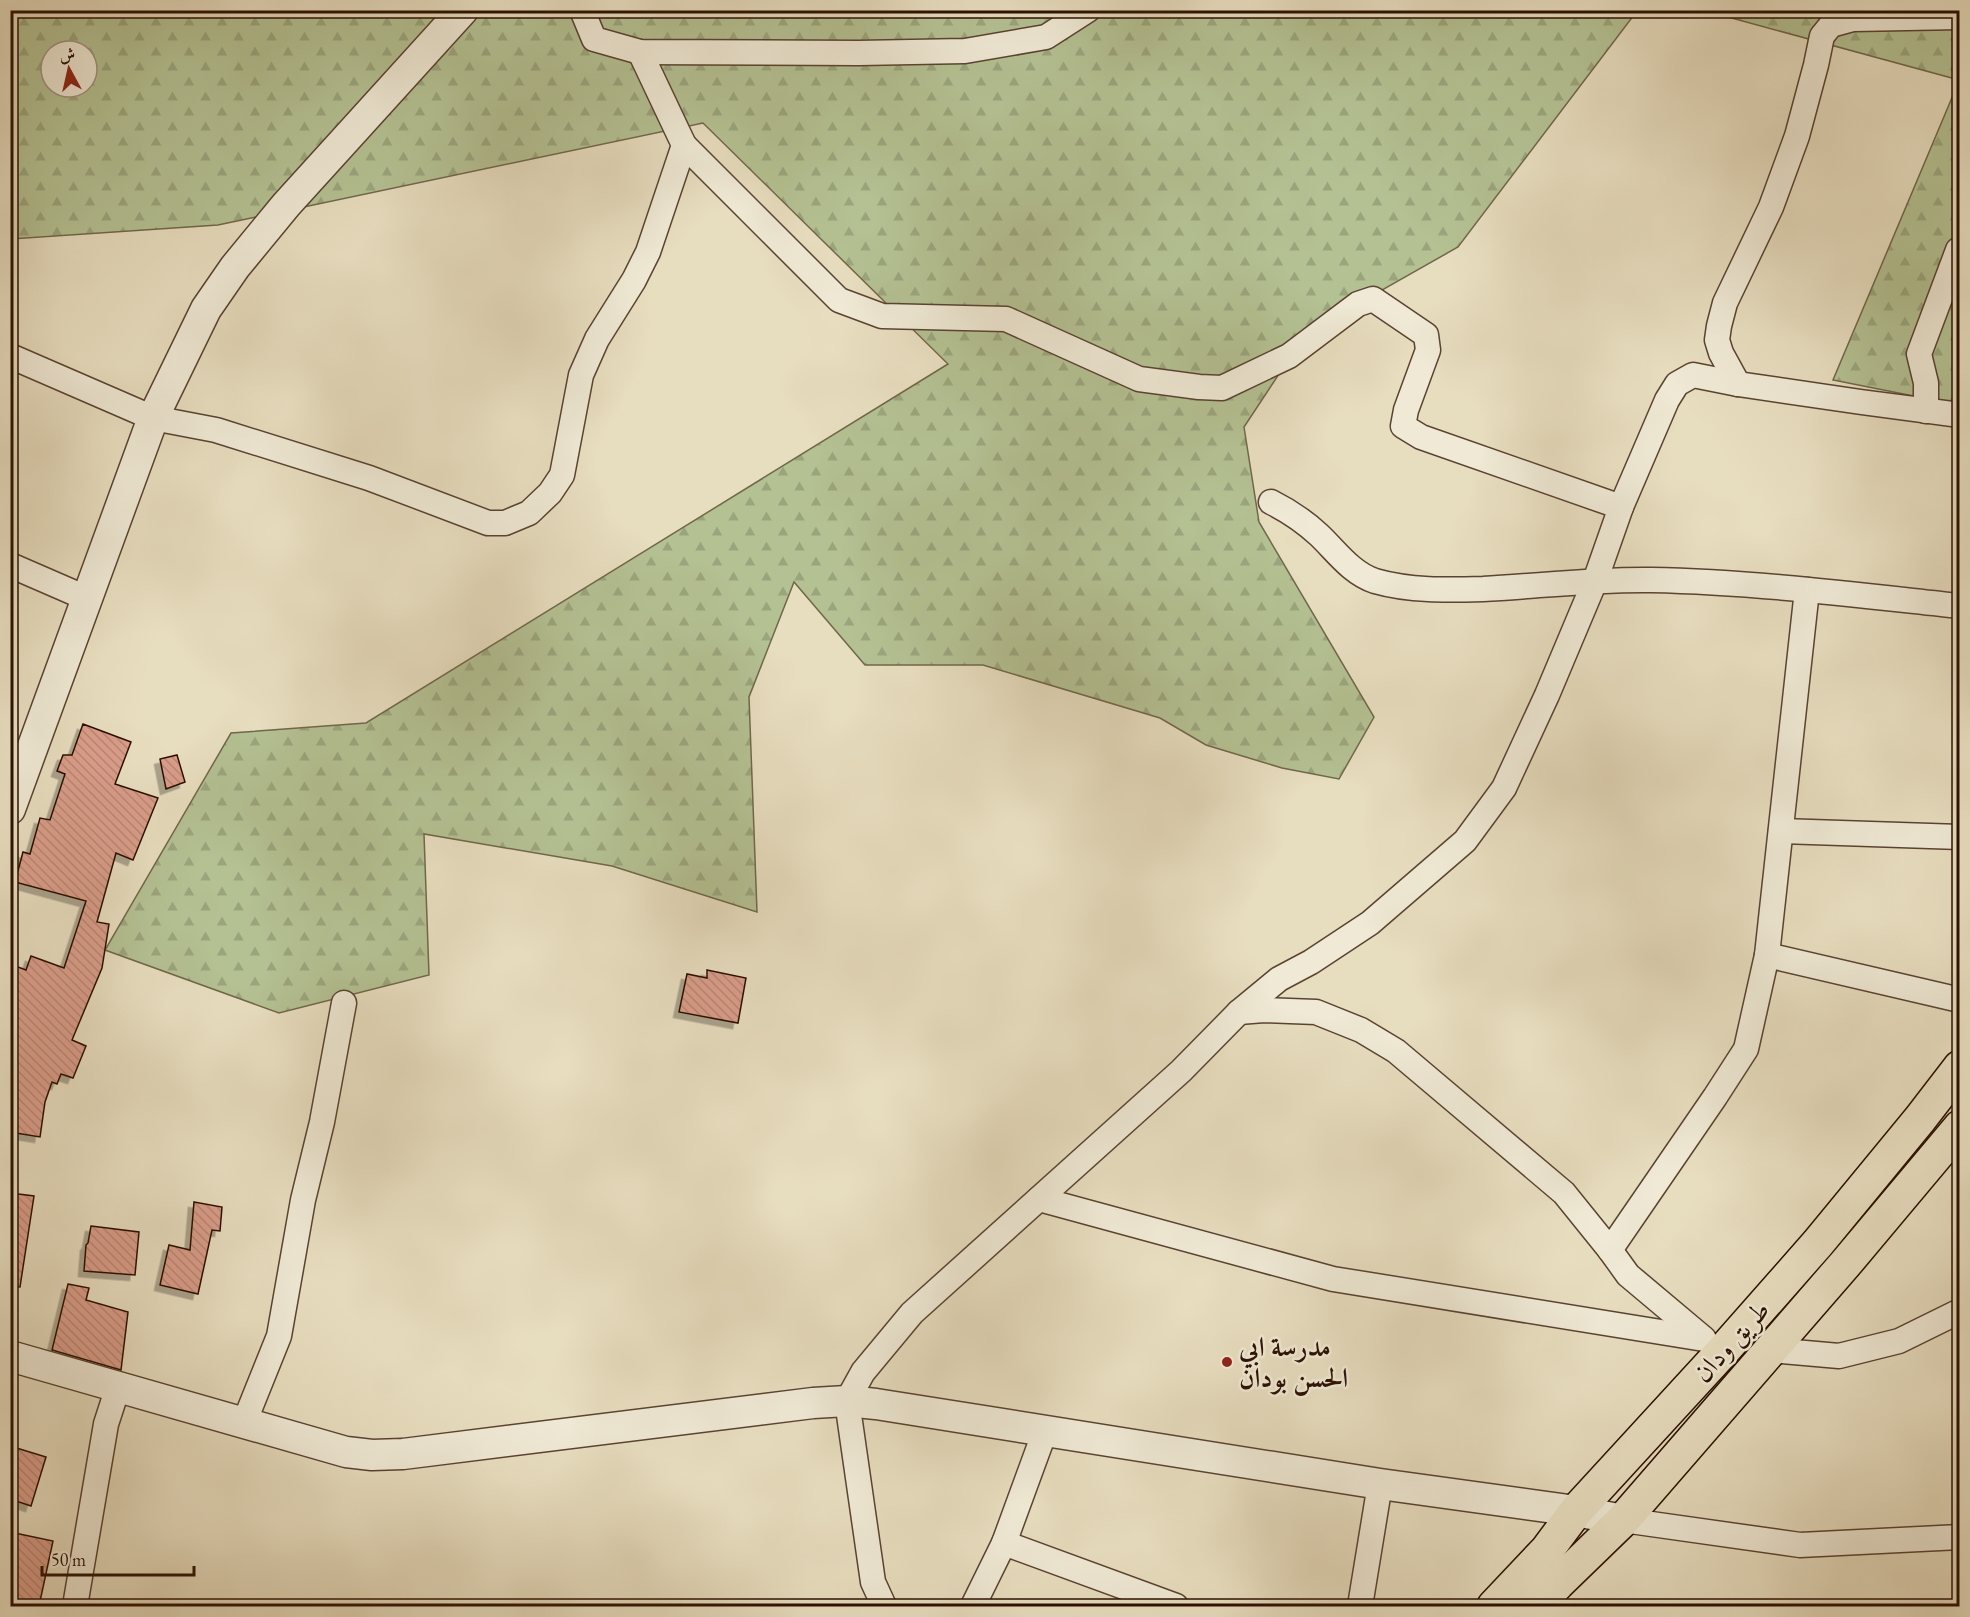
<svg xmlns="http://www.w3.org/2000/svg" width="1970" height="1617" font-family="'EB Garamond',Amiri,serif">
<style>
.forest{fill:url(#forest-firs);stroke:#70684a;stroke-width:1.5;fill-rule:evenodd}
.building{fill:url(#building-back-hatch);stroke:#2b1002;stroke-width:1.5;filter:url(#shadow)}
.lines{fill:none;stroke-linecap:round;stroke-linejoin:round}
.minor-casing{stroke:#5a4331;stroke-width:27}
.tertiary-casing{stroke:#5a4331;stroke-width:33}
.primary-casing{stroke:#2b1002;stroke-width:36}
.minor{stroke:#efe9d5;stroke-width:24}
.tertiary{stroke:#efe9d5;stroke-width:30}
.primary{stroke:#e7ddbf;stroke-width:33}
.poi-dot{fill:#8f2418;stroke:#efe9d5;stroke-width:2}
.labels{text-anchor:middle;dominant-baseline:central;stroke-width:5;stroke-linejoin:round;paint-order:stroke}
.street-label{font-size:27px;fill:#2b1002;stroke:#efe9d5}
.poi-label{font-size:27px;font-weight:bold;fill:#2b1002;stroke:#efe9d5;text-anchor:start}
</style>
<defs>
<pattern id="forest-firs" width="22" height="20" patternUnits="userSpaceOnUse" patternTransform="scale(1.5)"><rect width="22" height="20" fill="#b4c193"/><path d="M5 1l3.5 6h-7zM16 11l3.5 6h-7z" fill="#9ba57d"/></pattern>
<pattern id="building-back-hatch" width="6" height="6" patternUnits="userSpaceOnUse" patternTransform="scale(1.5)"><rect width="6" height="6" fill="#d99d89"/><path d="M-1 5l2 2M0 0l6 6M5-1l2 2" fill="none" stroke="#ba8675"/></pattern>
<filter id="shadow"><feDropShadow dx="-5.5" dy="5.5" stdDeviation="0" flood-color="#0004"/></filter>
</defs>
<rect width="100%" height="100%" fill="#e7ddbf"/>
<filter id="stains"><feTurbulence type="fractalNoise" baseFrequency=".00333" numOctaves="4"/><feColorMatrix values="0 0 0 0 .2 0 0 0 0 .09 0 0 0 0 .02 0 0 0 .5 -.17"/></filter>
<radialGradient id="worn" r=".72"><stop offset=".6" stop-color="#630" stop-opacity="0"/><stop offset="1" stop-color="#630" stop-opacity=".3"/></radialGradient>
<!-- forest -->
<g class="forest">
<path d="M 11,11 L 1637,11 L 1458,247 L 1306,333 L 1244,427 L 1259,522 L 1374,717 L 1339,779 L 1282,768 L 1206,745 L 1160,718 L 983,665 L 865,665 L 794,582 L 749,697 L 757,912 L 612,866 L 424,834 L 429,975 L 279,1013 L 105,950 L 231,733 L 366,723 L 948,364 L 703,123 L 218,225 L 11,239 ZM 51,51 L 87,51 L 87,87 L 51,87 Z"/>
<polygon points="1706,11 1959,11 1959,80"/>
<polygon points="1959,81 1959,405 1833,380"/>
</g>
<!-- building -->
<g class="building">
<polygon points="83,724 131,742 115,784 158,798 133,860 116,853 97,922 109,924 102,968 72,1040 86,1046 73,1078 61,1074 57,1084 52,1082 45,1102 40,1137 10,1132 10,964 26,970 31,956 64,968 86,901 15,882 23,852 30,854 40,818 50,820 65,774 57,771 63,755 72,755"/>
<polygon points="177,755 185,782 166,789 160,759"/>
<polygon points="707,970 746,978 738,1023 679,1012 687,974 707,978"/>
<polygon points="10,1193 34,1196 20,1287 10,1286"/>
<polygon points="194,1202 222,1207 220,1231 212,1230 198,1294 160,1285 169,1245 190,1250"/>
<polygon points="91,1226 139,1232 135,1275 84,1271 86,1245 88,1243"/>
<polygon points="68,1284 89,1288 86,1300 128,1312 121,1370 52,1350"/>
<polygon points="10,1446 46,1457 31,1506 10,1499"/>
<polygon points="10,1532 53,1541 39,1606 10,1606"/>
</g>
<g class="lines">
<!-- minor casing -->
<g class="minor-casing">
<g id="minor">
<polyline points="582,10 594,39 640,52 859,53 965,51 1046,37 1088,10"/>
<polyline points="684,145 839,300 882,316 1006,319 1139,379 1199,387 1222,388 1289,356 1358,304 1373,299 1426,335 1428,350 1406,410 1403,426 1421,437 1621,507"/>
<polyline points="10,356 153,418 216,430 369,478 488,523 505,523 529,513 550,493 562,475 581,375 597,339 634,280 648,252 684,145 640,52"/>
<polyline points="1738,384 1721,353 1717,340 1719,326 1725,303 1771,207 1797,136 1816,65 1822,36 1831,25 1853,19 1960,17"/>
<polyline points="1926,411 1926,383 1919,354 1958,250"/>
<path d="M 1271,502 C 1289,511 1304,521 1319,535 C 1336,551 1351,573 1375,581 C 1410,591 1447,590 1483,589 C 1539,586 1595,579 1651,580 C 1754,582 1857,595 1960,606"/>
<polyline points="10,565 86,598"/>
<polyline points="1781,831 1960,837"/>
<polyline points="1767,955 1960,1000"/>
<polyline points="1239,1012 1264,1010 1316,1012 1361,1030 1396,1051 1564,1193 1610,1250 1628,1275 1703,1338"/>
<polyline points="1039,1199 1333,1279 1704,1339"/>
<polyline points="1610,1250 1715,1097 1746,1049 1767,955 1807,590"/>
<polyline points="1771,1350 1839,1356 1899,1341 1960,1311"/>
<polyline points="244,1423 279,1336 303,1200 322,1122 344,1003"/>
<polyline points="1623,1520 1800,1545 1960,1537"/>
<polyline points="1004,1543 1176,1606"/>
<polyline points="75,1606 106,1424 118,1387"/>
<polyline points="884,1606 873,1582 847,1401 863,1372 912,1313 1181,1071 1239,1012 1279,979 1311,962 1370,923 1465,841 1504,788 1547,695 1595,581 1621,507 1667,400 1677,384 1693,375 1738,384 1861,402 1960,415"/>
<polyline points="973,1606 1004,1543 1045,1431"/>
<polyline points="1360,1606 1380,1484"/>
</g>
</g>
<!-- tertiary casing -->
<g class="tertiary-casing">
<g id="tertiary">
<polyline points="10,809 153,418 206,309 235,267 286,205 463,10"/>
<polyline points="10,1356 346,1452 372,1455 403,1454 813,1403 847,1401 876,1404 1380,1484 1576,1511 1623,1520"/>
</g>
</g>
<!-- primary casing -->
<g class="primary-casing">
<g id="primary">
<polyline points="1494,1606 1547,1550 1576,1511 1722,1352 1818,1243 1920,1119 1960,1067"/>
<polyline points="1536,1606 1558,1583 1623,1520 1846,1263 1960,1127"/>
</g>
</g>
<!-- minor -->
<use href="#minor" class="minor"/>
<!-- tertiary -->
<use href="#tertiary" class="tertiary"/>
<!-- primary -->
<use href="#primary" class="primary"/>
</g>
<!-- markers -->
<circle class="poi-dot" cx="1227" cy="1362" r="6"/>
<g class="labels">
<!-- street labels -->
<g class="street-label">
<text transform="translate(1731 1341) rotate(-48)">طريق ودان</text>
</g>
<!-- poi labels -->
<g class="poi-label">
<text x="1239" y="1346">مدرسة ابي<tspan x="1239" dy="31">الحسن بودان</tspan></text>
</g>
</g>
<!-- margin -->
<rect width="1970" height="1617" fill="none" stroke="#e7ddbf" stroke-width="36"/>
<rect x="12" y="12" width="1946" height="1593" fill="none" stroke="#2b1002" stroke-width="3"/>
<rect x="18" y="18" width="1934" height="1581" fill="none" stroke="#2b1002" stroke-width="1.5"/>
<!-- north arrow -->
<g transform="translate(69 69) rotate(352)"><circle r="28" fill="#efe9d5" stroke="#a19281" stroke-width="1.5"/>
<path d="M0-4.5L10 22L0 15L-10 22Z" fill="#8f2418"/>
<text y="-9" font-size="16" font-weight="bold" text-anchor="middle" fill="#2b1002">ش</text>
</g>
<!-- scale -->
<path d="M42 1566v9h152v-9" fill="none" stroke="#2b1002" stroke-width="3"/>
<text x="51" y="1566" font-size="18" fill="#2b1002" stroke="#efe9d5" stroke-width="4.5" paint-order="stroke">50 m</text>
<rect width="100%" height="100%" filter="url(#stains)"/>
<rect width="100%" height="100%" fill="url(#worn)"/>
</svg>
